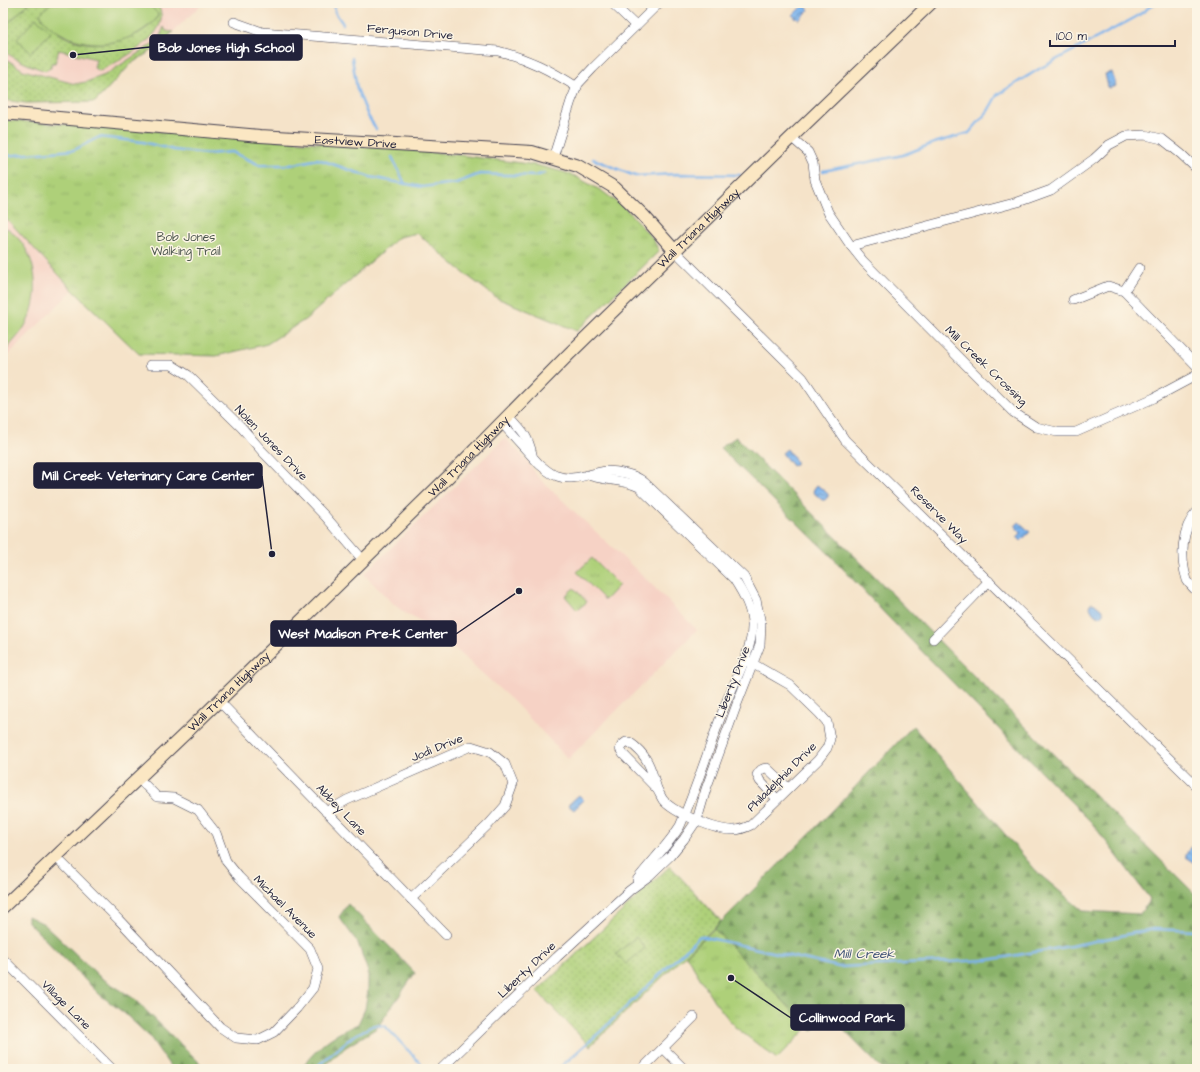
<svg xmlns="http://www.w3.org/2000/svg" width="1200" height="1072" font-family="'Architects Daughter',sans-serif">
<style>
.built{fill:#f6d2c5}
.grass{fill:url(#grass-dots);stroke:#68795a}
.forest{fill:url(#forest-firs);stroke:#566a52}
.park{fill:url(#park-tufts);stroke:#68795a}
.pitch{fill:#aed079;stroke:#68795a}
.water{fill:url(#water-waves);stroke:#506b94}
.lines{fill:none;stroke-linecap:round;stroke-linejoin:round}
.stream{stroke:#7db4ed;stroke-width:2.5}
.street-casing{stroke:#423f50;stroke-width:10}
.secondary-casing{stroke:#423f50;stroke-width:14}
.street{stroke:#fff;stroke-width:9}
.secondary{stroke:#fbe7c3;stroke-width:12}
.labels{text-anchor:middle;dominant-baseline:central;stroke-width:3;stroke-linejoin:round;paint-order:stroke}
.street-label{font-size:12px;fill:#22223b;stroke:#fcf5e5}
.park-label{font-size:12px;fill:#4c564e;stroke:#fcf5e5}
.water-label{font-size:13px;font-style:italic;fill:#425579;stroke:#fcf5e5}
.leader{fill:none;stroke:#22223b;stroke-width:1.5}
.callout-dot{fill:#22223b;stroke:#fcf5e5;stroke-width:1.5}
.callout{fill:#22223b;stroke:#22223b;stroke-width:1.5}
.callout-label{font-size:13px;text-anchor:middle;font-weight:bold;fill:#fff}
</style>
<defs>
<pattern id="grass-dots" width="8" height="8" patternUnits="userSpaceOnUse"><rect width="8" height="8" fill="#aed079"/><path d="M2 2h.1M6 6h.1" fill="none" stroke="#95b26a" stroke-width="1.8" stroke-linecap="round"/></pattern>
<pattern id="forest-firs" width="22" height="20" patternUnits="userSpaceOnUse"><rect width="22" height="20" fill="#8ab269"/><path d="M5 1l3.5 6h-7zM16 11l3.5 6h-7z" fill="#709058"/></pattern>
<pattern id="park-tufts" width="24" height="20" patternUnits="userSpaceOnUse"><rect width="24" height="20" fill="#aed079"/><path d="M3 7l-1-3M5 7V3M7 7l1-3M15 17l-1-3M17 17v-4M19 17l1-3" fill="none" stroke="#95b26a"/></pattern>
<pattern id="water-waves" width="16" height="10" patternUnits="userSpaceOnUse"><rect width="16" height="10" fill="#7db4ed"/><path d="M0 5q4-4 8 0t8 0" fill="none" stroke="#6692c1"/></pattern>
</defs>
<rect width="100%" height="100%" fill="#fcf5e5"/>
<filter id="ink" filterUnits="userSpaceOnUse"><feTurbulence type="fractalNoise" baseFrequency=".025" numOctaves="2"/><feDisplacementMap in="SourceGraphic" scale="8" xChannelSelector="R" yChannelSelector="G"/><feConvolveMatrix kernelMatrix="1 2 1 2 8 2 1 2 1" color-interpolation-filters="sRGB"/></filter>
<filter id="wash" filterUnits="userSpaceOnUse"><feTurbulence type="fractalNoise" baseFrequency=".012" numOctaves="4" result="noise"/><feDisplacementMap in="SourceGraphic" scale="16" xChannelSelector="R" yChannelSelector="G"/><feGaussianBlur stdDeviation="0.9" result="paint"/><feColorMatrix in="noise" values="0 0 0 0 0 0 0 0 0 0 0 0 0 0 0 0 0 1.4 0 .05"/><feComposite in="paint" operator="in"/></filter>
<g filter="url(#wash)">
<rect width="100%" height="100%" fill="#f5e3c9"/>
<!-- built -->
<g class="built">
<polygon points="3,3 203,3 156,48 132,63 95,102 27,100 3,97"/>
<polygon points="3,215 73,290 3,360"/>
<polygon points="505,438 526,459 537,476 543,482 647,580 697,630 568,759 514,702 429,625 405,613 392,603 364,574"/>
</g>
<!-- grass -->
<g class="grass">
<path d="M 29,3 L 51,3 L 40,14 C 45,19 49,25 55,30 C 78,50 117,46 142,31 C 148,27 157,21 158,14 L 147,3 L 156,3 C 179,32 120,60 100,71 L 94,68 L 96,59 L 59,50 L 55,63 L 51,63 L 51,68 L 47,69 L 46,71 C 30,66 17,60 3,51 L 3,28 Z"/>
<polygon points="164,27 166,31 173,32 156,48 132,63 95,102 26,103 3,100 3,57 23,70 75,84 86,82 105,75 151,45 160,36"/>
<polygon points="670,866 721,921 590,1046 537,991"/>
</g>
<!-- forest -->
<g class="forest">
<polygon points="736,437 968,670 1197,896 1197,1069 882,1069 829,1015 812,1031 714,929 835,808 913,726 1038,873 1083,911 1140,914 1150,899 1092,823 889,618 832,557 720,448"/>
<path d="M 348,904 L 415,973 L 377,1028 L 346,1047 L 320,1069 L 301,1069 C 320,1044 329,1037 358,1024 L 365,1009 L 368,990 L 368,972 L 358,943 L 339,917 Z"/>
<polygon points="28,916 44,924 100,977 133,998 206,1069 172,1069 150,1037 124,1013 99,994 28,922"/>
</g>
<!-- park -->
<g class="park">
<polygon points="3,120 362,146 451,154 536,165 571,174 602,191 626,209 653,239 659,251 577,331 497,298 465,274 417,233 399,237 306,319 267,344 216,356 139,354 73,290 3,215"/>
<polygon points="592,558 619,585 605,600 577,572"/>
<polygon points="574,588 587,602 577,610 565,596"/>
<polygon points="714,929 808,1027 777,1059 735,1027 714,1001 686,955"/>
<polygon points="636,937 645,948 626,964 616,954"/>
</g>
<!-- pitch -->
<g class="pitch">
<polygon points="3,3 29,3 3,28"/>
<path d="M 51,3 L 147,3 L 158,14 C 157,20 152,24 147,27 C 122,47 86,48 60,33 C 52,28 44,23 40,14 Z"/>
<polygon points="36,18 51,32 31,53 17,39"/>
<path d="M 7,228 C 13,233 20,239 24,246 C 38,267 39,300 27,322 C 22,333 14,340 7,349 L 3,345 L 3,232 Z"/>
</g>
<!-- water -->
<g class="water">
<polygon points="804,4 809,10 799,20 797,18 796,19 793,15"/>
<polygon points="1112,72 1116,86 1110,88 1108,87 1105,74"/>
<polygon points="787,449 796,461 796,464 792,466 782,453"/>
<polygon points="817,485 828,494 828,497 825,500 822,500 813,492 814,489"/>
<polygon points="1019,522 1030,532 1021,541 1017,537 1021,533 1015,526"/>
<path d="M 1092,603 L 1095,604 L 1104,612 L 1100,617 C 1094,617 1091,610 1089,605 Z"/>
<polygon points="579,795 584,800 574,810 568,805"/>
<polygon points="1192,847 1195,849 1195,854 1197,856 1197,864 1186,857 1186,855 1189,849"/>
</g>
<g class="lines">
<!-- stream -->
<g class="stream">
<polyline points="334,3 335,12 343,24"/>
<polyline points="352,58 357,89 368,116 376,129"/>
<polyline points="3,156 74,150 99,137 143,142 174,150 207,154 232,152 260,165 290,165 318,159 370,177 422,187 456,183 480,174 536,176 544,173"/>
<polyline points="392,157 405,184"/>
<polyline points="593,159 635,176 676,174 740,175"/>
<polyline points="823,171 903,155 934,143 969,133 988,111 997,95 1039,69 1136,17 1155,3"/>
<polyline points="314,1069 353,1036 374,1025 385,1026 424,1067"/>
<polyline points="558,1069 600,1032 700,936 839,967 988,960 1071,946 1153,929 1197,931"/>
</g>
</g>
</g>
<g filter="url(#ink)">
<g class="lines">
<!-- street casing -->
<g class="street-casing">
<g id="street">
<polyline points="612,3 636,26"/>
<path d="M 234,22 L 262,32 L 498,51 C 529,59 550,70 577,87"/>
<polyline points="791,137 808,152 813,163 815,180 828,212 851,246 863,261 964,363 1013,412 1036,427 1057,432 1076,432 1154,398 1197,375"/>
<polyline points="553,158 571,101 578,84 593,68 659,3"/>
<polyline points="851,246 1018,202 1051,190 1094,159 1109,145 1126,136 1145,135 1162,139 1181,154 1197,169"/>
<polyline points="675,251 803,378 845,440 1197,786"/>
<polyline points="1124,291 1139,268"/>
<polyline points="1073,300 1108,286 1124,291 1197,366"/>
<polyline points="150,365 172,365 188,375 242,428 262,451 325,516 363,560"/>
<path d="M 508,415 C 521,429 528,435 532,454"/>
<path d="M 591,476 C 607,481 623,479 639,487 L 734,579 C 743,593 753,610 752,627 C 752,652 733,684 724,708 C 709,747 697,787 680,826 C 668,845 651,862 637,880"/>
<path d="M 1197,512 C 1181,528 1180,559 1187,580 C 1189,584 1194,588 1197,592"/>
<polyline points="933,639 989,581"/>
<polyline points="219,701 446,935"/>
<path d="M 626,742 L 629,742 C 648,755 651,768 657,789 L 623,754 L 620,749 L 622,745 Z"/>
<path d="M 657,789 C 659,792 661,797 663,800 C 674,813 717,831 733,830 C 740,830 745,828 751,825 L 818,760 L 827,748 L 830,739 L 827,722 L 819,713 L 790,685 L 748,661"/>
<path d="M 777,799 L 760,781 L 757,775 C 760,770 762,768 767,768 L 788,788"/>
<polyline points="326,812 347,800 471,746 490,752 505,764 513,784 505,806 489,824 411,899"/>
<polyline points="56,857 119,920 220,1027 236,1038 258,1040 274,1032 297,1008 313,988 318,969 310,949 239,877 226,861 216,833 198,810 174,798 157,797 138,778"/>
<polyline points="3,959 112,1069"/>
<polyline points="663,1048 684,1069"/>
<path d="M 441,1069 L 557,957 L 630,890 L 649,876 L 670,856 L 684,839 L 697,820 L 706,789 L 737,704 L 760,645 L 761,624 L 756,600 L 744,577 L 644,482 C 635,474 618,471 606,471 C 590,473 573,482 557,476 C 550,474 545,469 539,464 L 501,422"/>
<polyline points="642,1069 694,1017"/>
</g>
</g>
<!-- secondary casing -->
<g class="secondary-casing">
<g id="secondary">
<path id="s1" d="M 3,113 L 260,136 L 532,152 L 578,166 L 615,188 L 643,215 L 675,251"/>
<path id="s2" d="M 3,907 L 189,730 L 344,579 L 449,476 L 569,354 L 773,155 L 931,3"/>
</g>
</g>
<!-- street -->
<use href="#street" class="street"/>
<!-- secondary -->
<use href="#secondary" class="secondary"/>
</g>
</g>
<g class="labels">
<!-- street labels -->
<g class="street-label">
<text transform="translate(410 32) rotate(5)">Ferguson Drive</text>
<text stroke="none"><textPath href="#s1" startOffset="354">Eastview Drive</textPath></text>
<text stroke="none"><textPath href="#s2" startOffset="972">Wall Triana Highway</textPath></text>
<text transform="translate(986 366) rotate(44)">Mill Creek Crossing</text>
<text transform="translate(271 443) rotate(46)">Nolen Jones Drive</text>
<text stroke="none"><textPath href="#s2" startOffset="648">Wall Triana Highway</textPath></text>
<text transform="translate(939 515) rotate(45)">Reserve Way</text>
<text transform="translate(733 682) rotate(-69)">Liberty Drive</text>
<text stroke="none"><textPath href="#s2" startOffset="312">Wall Triana Highway</textPath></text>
<text transform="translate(437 748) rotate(-22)">Jodi Drive</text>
<text transform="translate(782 777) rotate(-45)">Philadelphia Drive</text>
<text transform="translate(341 810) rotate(46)">Abbey Lane</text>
<text transform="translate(285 907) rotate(45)">Michael Avenue</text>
<text transform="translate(527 970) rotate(-44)">Liberty Drive</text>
<text transform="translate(66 1005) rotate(45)">Village Lane</text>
</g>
<!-- park labels -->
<g class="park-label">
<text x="186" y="237">Bob Jones<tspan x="186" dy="14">Walking Trail</tspan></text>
</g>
<!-- water labels -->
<g class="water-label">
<text x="864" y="954">Mill Creek</text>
</g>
</g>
<!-- callouts -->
<path class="leader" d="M73 55L150 47M272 554L262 476M519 591L456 634M731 978L791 1018"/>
<g class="callout-dot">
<circle cx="73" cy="55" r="4"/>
<circle cx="272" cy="554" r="4"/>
<circle cx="519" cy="591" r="4"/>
<circle cx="731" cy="978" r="4"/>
</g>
<g class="callout">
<rect x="150" y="35" width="152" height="25" rx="4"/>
<rect x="34" y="463" width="228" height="25" rx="4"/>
<rect x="271" y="621" width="185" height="25" rx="4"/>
<rect x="791" y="1005" width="113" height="25" rx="4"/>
</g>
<g class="callout-label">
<text x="226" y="52">Bob Jones High School</text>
<text x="148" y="480">Mill Creek Veterinary Care Center</text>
<text x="363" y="638">West Madison Pre-K Center</text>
<text x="847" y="1022">Collinwood Park</text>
</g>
<!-- margin -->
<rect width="1200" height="1072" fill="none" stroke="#fcf5e5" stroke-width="16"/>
<!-- scale -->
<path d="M1050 40v6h125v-6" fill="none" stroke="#22223b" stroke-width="2"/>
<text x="1056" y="40" font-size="12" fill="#22223b" stroke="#fcf5e5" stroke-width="3" paint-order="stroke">100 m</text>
</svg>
